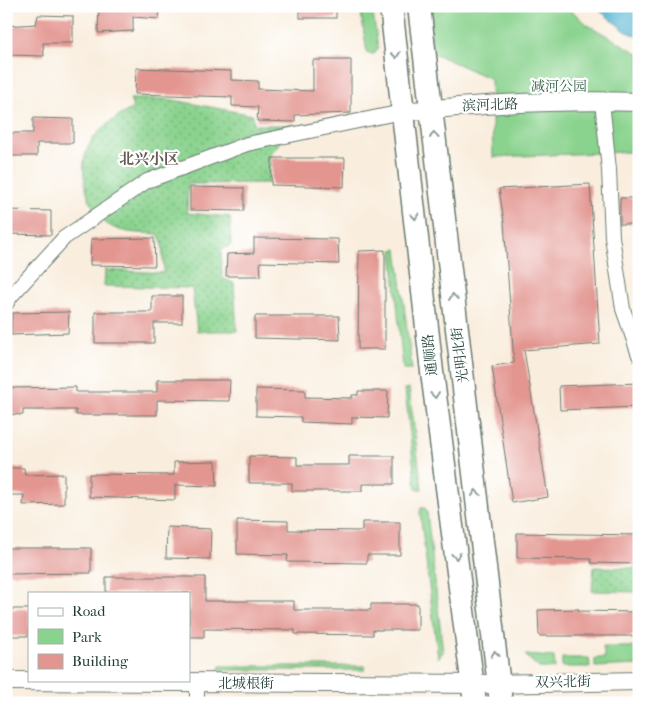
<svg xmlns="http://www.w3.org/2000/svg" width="645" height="709" font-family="'IM FELL French Canon','Noto Serif SC',serif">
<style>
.green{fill:#8ad38e;stroke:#548861}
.garden{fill:url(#garden-dots);stroke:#548861}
.water{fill:#53b4d2;stroke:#397883}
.building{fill:#e39590}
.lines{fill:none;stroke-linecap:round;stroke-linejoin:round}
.minor-casing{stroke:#6b7b70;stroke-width:16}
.tertiary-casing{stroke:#6b7b70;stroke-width:20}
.primary-casing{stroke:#6b7b70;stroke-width:25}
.minor{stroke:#fff;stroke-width:14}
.tertiary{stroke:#fff;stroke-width:18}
.primary{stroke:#fff;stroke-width:22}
.oneway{stroke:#8f9e9a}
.labels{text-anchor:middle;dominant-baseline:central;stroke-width:4.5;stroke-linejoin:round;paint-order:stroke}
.park-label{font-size:14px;fill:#3a624a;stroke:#fff}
.street-label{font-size:14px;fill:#1f3d34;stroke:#fff}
.neighbourhood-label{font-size:15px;font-weight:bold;fill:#645c54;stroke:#fff}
</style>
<defs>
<pattern id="garden-dots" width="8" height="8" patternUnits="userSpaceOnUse" patternTransform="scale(1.25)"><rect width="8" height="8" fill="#8ad38e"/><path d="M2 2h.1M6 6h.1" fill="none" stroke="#70ac75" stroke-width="1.8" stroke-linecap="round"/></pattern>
</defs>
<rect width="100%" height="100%" fill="#fff"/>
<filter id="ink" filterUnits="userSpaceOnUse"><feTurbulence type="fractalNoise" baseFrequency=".02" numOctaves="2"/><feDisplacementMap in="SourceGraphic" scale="10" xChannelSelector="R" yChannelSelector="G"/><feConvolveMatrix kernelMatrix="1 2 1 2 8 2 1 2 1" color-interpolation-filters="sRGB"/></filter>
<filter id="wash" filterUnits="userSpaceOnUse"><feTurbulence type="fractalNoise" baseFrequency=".0096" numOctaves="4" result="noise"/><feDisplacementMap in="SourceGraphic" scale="20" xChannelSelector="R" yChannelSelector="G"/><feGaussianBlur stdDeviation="1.12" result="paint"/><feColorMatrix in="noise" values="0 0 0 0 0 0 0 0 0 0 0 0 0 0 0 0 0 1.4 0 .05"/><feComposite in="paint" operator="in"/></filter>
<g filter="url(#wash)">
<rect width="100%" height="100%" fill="#f9eede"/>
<!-- green -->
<g class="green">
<polygon points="360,6 372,6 378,48 374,54 367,53"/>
<polygon points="398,6 566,6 588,25 639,54 639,155 628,152 493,157 491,79 433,53 428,16"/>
<polygon points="397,249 412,369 403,369 392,250"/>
<polygon points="409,388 422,489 416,489 405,389"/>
<polygon points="421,508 425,508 427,512 443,652 438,658 420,513"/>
<polygon points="603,647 639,647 639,665 595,667 595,658 605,658"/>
<polygon points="525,655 554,657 555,668 539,668"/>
<polygon points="562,658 589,658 590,667 562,667"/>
<polygon points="220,666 365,666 365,670 219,670"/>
</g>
<!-- garden -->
<g class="garden">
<path d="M 130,99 L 168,99 L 253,115 L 254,125 L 293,125 L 270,155 L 268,183 L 188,184 L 187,213 L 230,217 L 231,245 L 221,250 L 222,278 L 234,283 L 237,331 L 197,331 L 192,288 L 104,286 L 105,270 L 164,273 L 162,242 L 158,234 C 141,233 121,234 107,224 C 96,216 91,205 87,192 C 75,147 96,128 133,108 Z"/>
<polygon points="594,567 639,568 639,592 592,591"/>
</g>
<!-- water -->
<polygon class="water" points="594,6 639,6 639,37 625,31"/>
<g id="blocks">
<!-- building -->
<g class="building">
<polygon points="99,6 160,6 159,19 133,17 133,31 98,33"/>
<rect x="300" y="6" width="36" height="12"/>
<polygon points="38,15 73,16 73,43 43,43 44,56 6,55 6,26 36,24"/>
<polygon points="313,60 351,60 351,113 295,115 295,122 257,121 258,107 232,106 232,97 135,94 136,68 231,71 231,80 258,81 258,89 313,91"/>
<polygon points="33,118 73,119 73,143 37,143 37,156 6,156 6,133 33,133"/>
<polygon points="272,158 345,158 344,187 271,185"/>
<polygon points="590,184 600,344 524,350 548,497 512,503 492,366 514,363 504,222 499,189"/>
<polygon points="190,187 244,188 244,211 190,210"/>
<rect x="620" y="198" width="19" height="26"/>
<polygon points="6,210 51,211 51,235 6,234"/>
<polygon points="154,238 155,266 90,265 91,239"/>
<polygon points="254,238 338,239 339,264 260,262 261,276 226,276 227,254 254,253"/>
<polygon points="385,250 385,349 358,349 359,251"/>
<polygon points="152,296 182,296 182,323 154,323 154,343 95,343 95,312 152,312"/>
<polygon points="69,312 68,333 11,335 12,313"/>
<polygon points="255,316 339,316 340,340 255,338"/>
<polygon points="157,380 230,380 229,401 157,400 157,415 76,415 76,410 23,410 23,415 6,414 6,388 76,387 76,392 157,392"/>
<polygon points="639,383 639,407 560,410 559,386"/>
<polygon points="256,389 305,390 305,397 352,398 352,395 358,395 358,391 388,391 387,418 352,417 352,424 301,422 301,417 256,416"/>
<polygon points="249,456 297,457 297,465 349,465 349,456 394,456 394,484 362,484 362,491 292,491 292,483 249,483"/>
<polygon points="216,461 217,486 175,485 175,500 89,497 89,474 174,475 174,462"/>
<polygon points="6,468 24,468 25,475 64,474 64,504 23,505 24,495 6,495"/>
<polygon points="237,520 288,521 288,530 362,531 362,522 400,522 400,555 367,555 367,563 287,562 288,555 237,554"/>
<polygon points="167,527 211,529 210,559 166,558"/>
<polygon points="517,533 639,535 639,564 591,563 591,559 517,558"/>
<polygon points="6,548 91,548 91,573 6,574"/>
<polygon points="106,577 205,577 205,601 294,601 294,610 371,610 371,604 418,604 418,630 373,630 373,635 295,634 295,630 204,629 204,637 189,637 189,593 106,593"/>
<rect x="6" y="609" width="23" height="27"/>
<polygon points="579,609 579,611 639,612 639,636 539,636 538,610"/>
</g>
</g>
</g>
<g filter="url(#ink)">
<use href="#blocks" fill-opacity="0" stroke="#6b7b70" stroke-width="1"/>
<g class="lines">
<!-- minor casing -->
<g class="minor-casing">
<g id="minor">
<polyline points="602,101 609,170 612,237 623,309 639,355"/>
<polyline points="6,304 11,296 64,238 147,181 247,144 402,112"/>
<polyline points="197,703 197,682"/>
</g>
</g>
<!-- tertiary casing -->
<g class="tertiary-casing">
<g id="tertiary">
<path d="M 402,112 C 481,104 560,99 639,102"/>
<polyline points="6,681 486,684 639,681"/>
</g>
</g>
<!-- primary casing -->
<g class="primary-casing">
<g id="primary">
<polyline points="391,6 432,372 475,703"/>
<polyline points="419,6 501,703"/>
</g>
</g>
<!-- minor -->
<use href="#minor" class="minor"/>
<!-- tertiary -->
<use href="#tertiary" class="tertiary"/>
<!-- primary -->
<use href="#primary" class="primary"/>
</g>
<!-- one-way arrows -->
<defs><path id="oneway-chevron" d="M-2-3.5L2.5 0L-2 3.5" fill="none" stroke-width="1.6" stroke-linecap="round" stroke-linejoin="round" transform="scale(1.25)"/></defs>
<g class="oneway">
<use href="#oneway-chevron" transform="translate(396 55) rotate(84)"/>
<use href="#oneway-chevron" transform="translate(434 135) rotate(-96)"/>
<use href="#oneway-chevron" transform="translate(415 216) rotate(84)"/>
<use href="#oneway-chevron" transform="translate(453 297) rotate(-97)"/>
<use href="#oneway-chevron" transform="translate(435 395) rotate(83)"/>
<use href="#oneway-chevron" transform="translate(476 493) rotate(-97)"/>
<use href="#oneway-chevron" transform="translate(456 556) rotate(83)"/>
<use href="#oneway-chevron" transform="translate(495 654) rotate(-97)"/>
</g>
</g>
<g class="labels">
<!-- park labels -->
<g class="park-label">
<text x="559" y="86">减河公园</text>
</g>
<!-- street labels -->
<g class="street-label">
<text transform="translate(490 105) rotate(-2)">滨河北路</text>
<text transform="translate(430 355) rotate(-96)">通顺路</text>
<text transform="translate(460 355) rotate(-97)">光明北街</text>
<text transform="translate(563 682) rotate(-1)">双兴北街</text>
<text x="246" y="683">北城根街</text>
</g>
<!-- neighbourhood labels -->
<g class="neighbourhood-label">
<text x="149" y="159">北兴小区</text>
</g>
</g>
<!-- margin -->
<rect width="645" height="709" fill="none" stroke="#fff" stroke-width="25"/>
<!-- legend -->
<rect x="28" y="592" width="162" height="90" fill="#ffffff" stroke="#a5b1ae"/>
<rect x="38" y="608" width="25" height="8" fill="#ffffff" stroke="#a5b1ae"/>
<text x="72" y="616" font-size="15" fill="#1f3d34">Road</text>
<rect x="38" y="629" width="25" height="15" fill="#8ad38e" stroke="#a5b1ae"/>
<text x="72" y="642" font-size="15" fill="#1f3d34">Park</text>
<rect x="38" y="654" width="25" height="15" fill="#e39590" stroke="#a5b1ae"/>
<text x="72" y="666" font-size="15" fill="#1f3d34">Building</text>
</svg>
